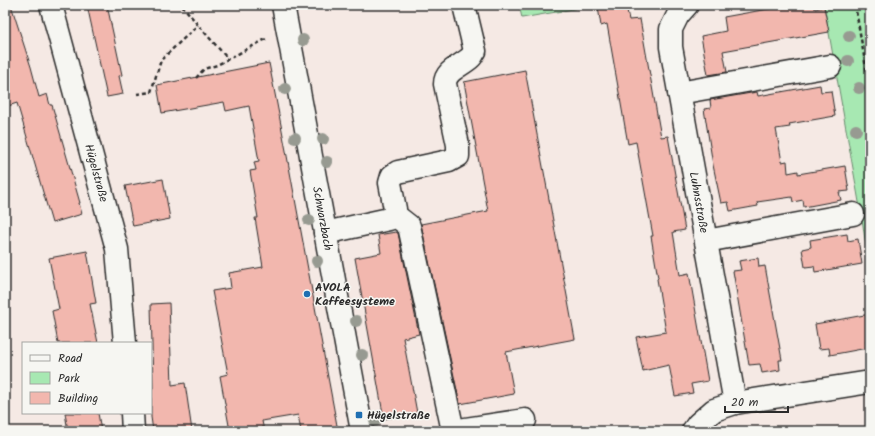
<svg xmlns="http://www.w3.org/2000/svg" width="875" height="436" font-family="Kalam,sans-serif">
<style>
.green{fill:#a7e8b2;stroke:#698a6e}
.building{fill:#f2b7ae;stroke:#2b2b2b}
.lines{fill:none;stroke-linecap:round;stroke-linejoin:round}
.minor-casing{stroke:#2b2b2b;stroke-width:25}
.path{stroke:#2b2b2b;stroke-width:2.5;stroke-dasharray:4 3;stroke-linecap:butt}
.minor{stroke:#f6f6f2;stroke-width:22}
.tree{fill:#979a91}
.poi-dot{fill:#1f6fb2;stroke:#f6f6f2;stroke-width:1.5}
.labels{text-anchor:middle;dominant-baseline:central;stroke-width:3;stroke-linejoin:round;paint-order:stroke}
.street-label{font-size:12px;fill:#2b2b2b;stroke:#f6f6f2}
.poi-label{font-size:12px;font-weight:bold;fill:#2b2b2b;stroke:#f6f6f2;text-anchor:start}
</style>
<rect width="100%" height="100%" fill="#f5e9e4"/>
<filter id="ink" filterUnits="userSpaceOnUse"><feTurbulence type="fractalNoise" baseFrequency=".025" numOctaves="2"/><feDisplacementMap in="SourceGraphic" scale="8" xChannelSelector="R" yChannelSelector="G"/><feConvolveMatrix kernelMatrix="1 2 1 2 8 2 1 2 1" color-interpolation-filters="sRGB"/></filter>
<g filter="url(#ink)">
<!-- green -->
<g class="green">
<polygon points="519,5 596,5 522,18"/>
<polygon points="824,5 869,5 870,7 870,273 862,219"/>
</g>
<!-- building -->
<g class="building">
<polygon points="5,5 11,5 31,67 39,97 47,94 50,105 52,105 80,203 79,203 82,214 52,223 17,103 8,106 5,96"/>
<polygon points="87,5 107,5 122,75 119,76 123,94 107,97"/>
<polygon points="610,5 626,5 629,20 640,19 661,137 668,136 685,230 673,232 680,275 689,273 708,381 691,384 693,393 675,396 669,365 643,371 636,337 666,332 657,279 658,278 651,236 653,236 636,142 628,144 607,24 601,26 598,7"/>
<polygon points="790,5 814,5 815,9 824,7 829,32 723,51 727,72 708,75 701,36 726,31 724,17"/>
<polygon points="269,63 287,156 338,431 301,431 298,415 262,421 264,431 230,431 220,376 228,374 212,291 231,288 229,273 263,267 255,218 258,218 250,171 256,170 254,162 259,161 249,106 226,111 224,102 162,113 157,85"/>
<polygon points="525,70 575,339 506,352 514,394 460,404 421,224 488,211 464,82"/>
<polygon points="820,85 821,92 831,91 835,116 789,124 790,127 776,129 782,162 787,161 788,173 798,171 798,174 845,166 849,191 839,192 841,200 804,207 803,200 793,202 792,197 757,202 758,206 730,211 728,202 721,203 713,165 704,109 711,108 710,100 757,92 758,96"/>
<polygon points="163,179 170,219 133,226 125,186"/>
<polygon points="396,232 398,233 419,334 403,338 417,413 384,419 355,258 381,253 378,235"/>
<polygon points="847,234 848,241 858,239 862,264 815,272 814,266 805,267 802,249 811,247 810,240"/>
<polygon points="87,251 96,303 90,304 98,343 58,343 52,311 59,309 49,258"/>
<polygon points="758,258 759,267 765,266 782,360 779,360 780,370 762,373 760,364 749,365 733,271 741,270 739,261"/>
<polygon points="169,303 172,385 185,383 192,431 153,431 151,417 151,388 153,388 151,304"/>
<polygon points="870,314 870,340 866,341 867,348 830,355 829,348 819,349 815,324"/>
<polygon points="65,413 98,413 101,431 68,431"/>
</g>
<g class="lines">
<!-- minor casing -->
<g class="minor-casing">
<g id="minor">
<path id="s1" d="M 51,5 L 117,249 L 125,343"/>
<path id="s2" d="M 283,5 L 362,431"/>
<path id="s3" d="M 687,5 L 678,15 L 671,29 L 671,47 L 735,403 L 714,410 L 698,424 L 693,431"/>
<polyline points="679,93 830,66"/>
<polyline points="395,215 409,226 453,431"/>
<path d="M 325,233 L 389,219 L 395,215 L 395,209 L 390,183 L 392,176 L 398,172 L 449,161 L 458,156 L 458,145 L 445,84 C 445,70 462,66 471,57 C 473,55 473,53 475,51 L 464,5"/>
<polyline points="706,241 853,214"/>
<polyline points="735,403 870,382"/>
<polyline points="132,413 133,431"/>
<polyline points="452,431 525,420"/>
</g>
</g>
<!-- path -->
<g class="path">
<polyline points="182,5 198,25 228,59"/>
<polyline points="855,5 870,90"/>
<polyline points="196,78 204,69 217,65 268,38"/>
<polyline points="137,94 151,92 161,60 198,25"/>
</g>
<!-- minor -->
<use href="#minor" class="minor"/>
</g>
<!-- trees -->
<g class="tree">
<circle cx="849" cy="36" r="6"/>
<circle cx="303" cy="40" r="6"/>
<circle cx="848" cy="61" r="6"/>
<circle cx="859" cy="88" r="6"/>
<circle cx="285" cy="89" r="6"/>
<circle cx="856" cy="130" r="6"/>
<circle cx="295" cy="138" r="6"/>
<circle cx="323" cy="139" r="6"/>
<circle cx="327" cy="162" r="6"/>
<circle cx="309" cy="220" r="6"/>
<circle cx="317" cy="261" r="6"/>
<circle cx="356" cy="321" r="6"/>
<circle cx="362" cy="355" r="6"/>
<circle cx="375" cy="421" r="6"/>
</g>
</g>
<!-- markers -->
<g class="poi-dot">
<circle cx="307" cy="294" r="4"/>
<rect x="355" y="411" width="8" height="8" rx="2"/>
</g>
<g class="labels">
<!-- street labels -->
<g class="street-label">
<text stroke="none"><textPath href="#s1" startOffset="174">Hügelstraße</textPath></text>
<text stroke="none"><textPath href="#s3" startOffset="205">Luhnsstraße</textPath></text>
<text stroke="none"><textPath href="#s2" startOffset="217">Schwarzbach</textPath></text>
</g>
<!-- poi labels -->
<g class="poi-label">
<text x="315" y="287">AVOLA<tspan x="315" dy="14">Kaffeesysteme</tspan></text>
<text x="367" y="415">Hügelstraße</text>
</g>
</g>
<!-- margin -->
<rect width="875" height="436" fill="none" stroke="#f6f6f2" stroke-width="20"/>
<rect x="10" y="10" width="855" height="416" fill="none" stroke="#2b2b2b" stroke-width="1.5" filter="url(#ink)"/>
<!-- legend -->
<rect x="22" y="342" width="130" height="72" fill="#f6f6f2" stroke="#a5a5a2"/>
<rect x="30" y="355" width="20" height="6" fill="#f6f6f2" stroke="#a5a5a2"/>
<text x="58" y="362" font-size="12" fill="#2b2b2b">Road</text>
<rect x="30" y="372" width="20" height="12" fill="#a7e8b2" stroke="#a5a5a2"/>
<text x="58" y="382" font-size="12" fill="#2b2b2b">Park</text>
<rect x="30" y="392" width="20" height="12" fill="#f2b7ae" stroke="#a5a5a2"/>
<text x="58" y="402" font-size="12" fill="#2b2b2b">Building</text>
<!-- scale -->
<path d="M725 406v6h63v-6" fill="none" stroke="#2b2b2b" stroke-width="2"/>
<text x="731" y="406" font-size="12" fill="#2b2b2b" stroke="#f6f6f2" stroke-width="3" paint-order="stroke">20 m</text>
</svg>
